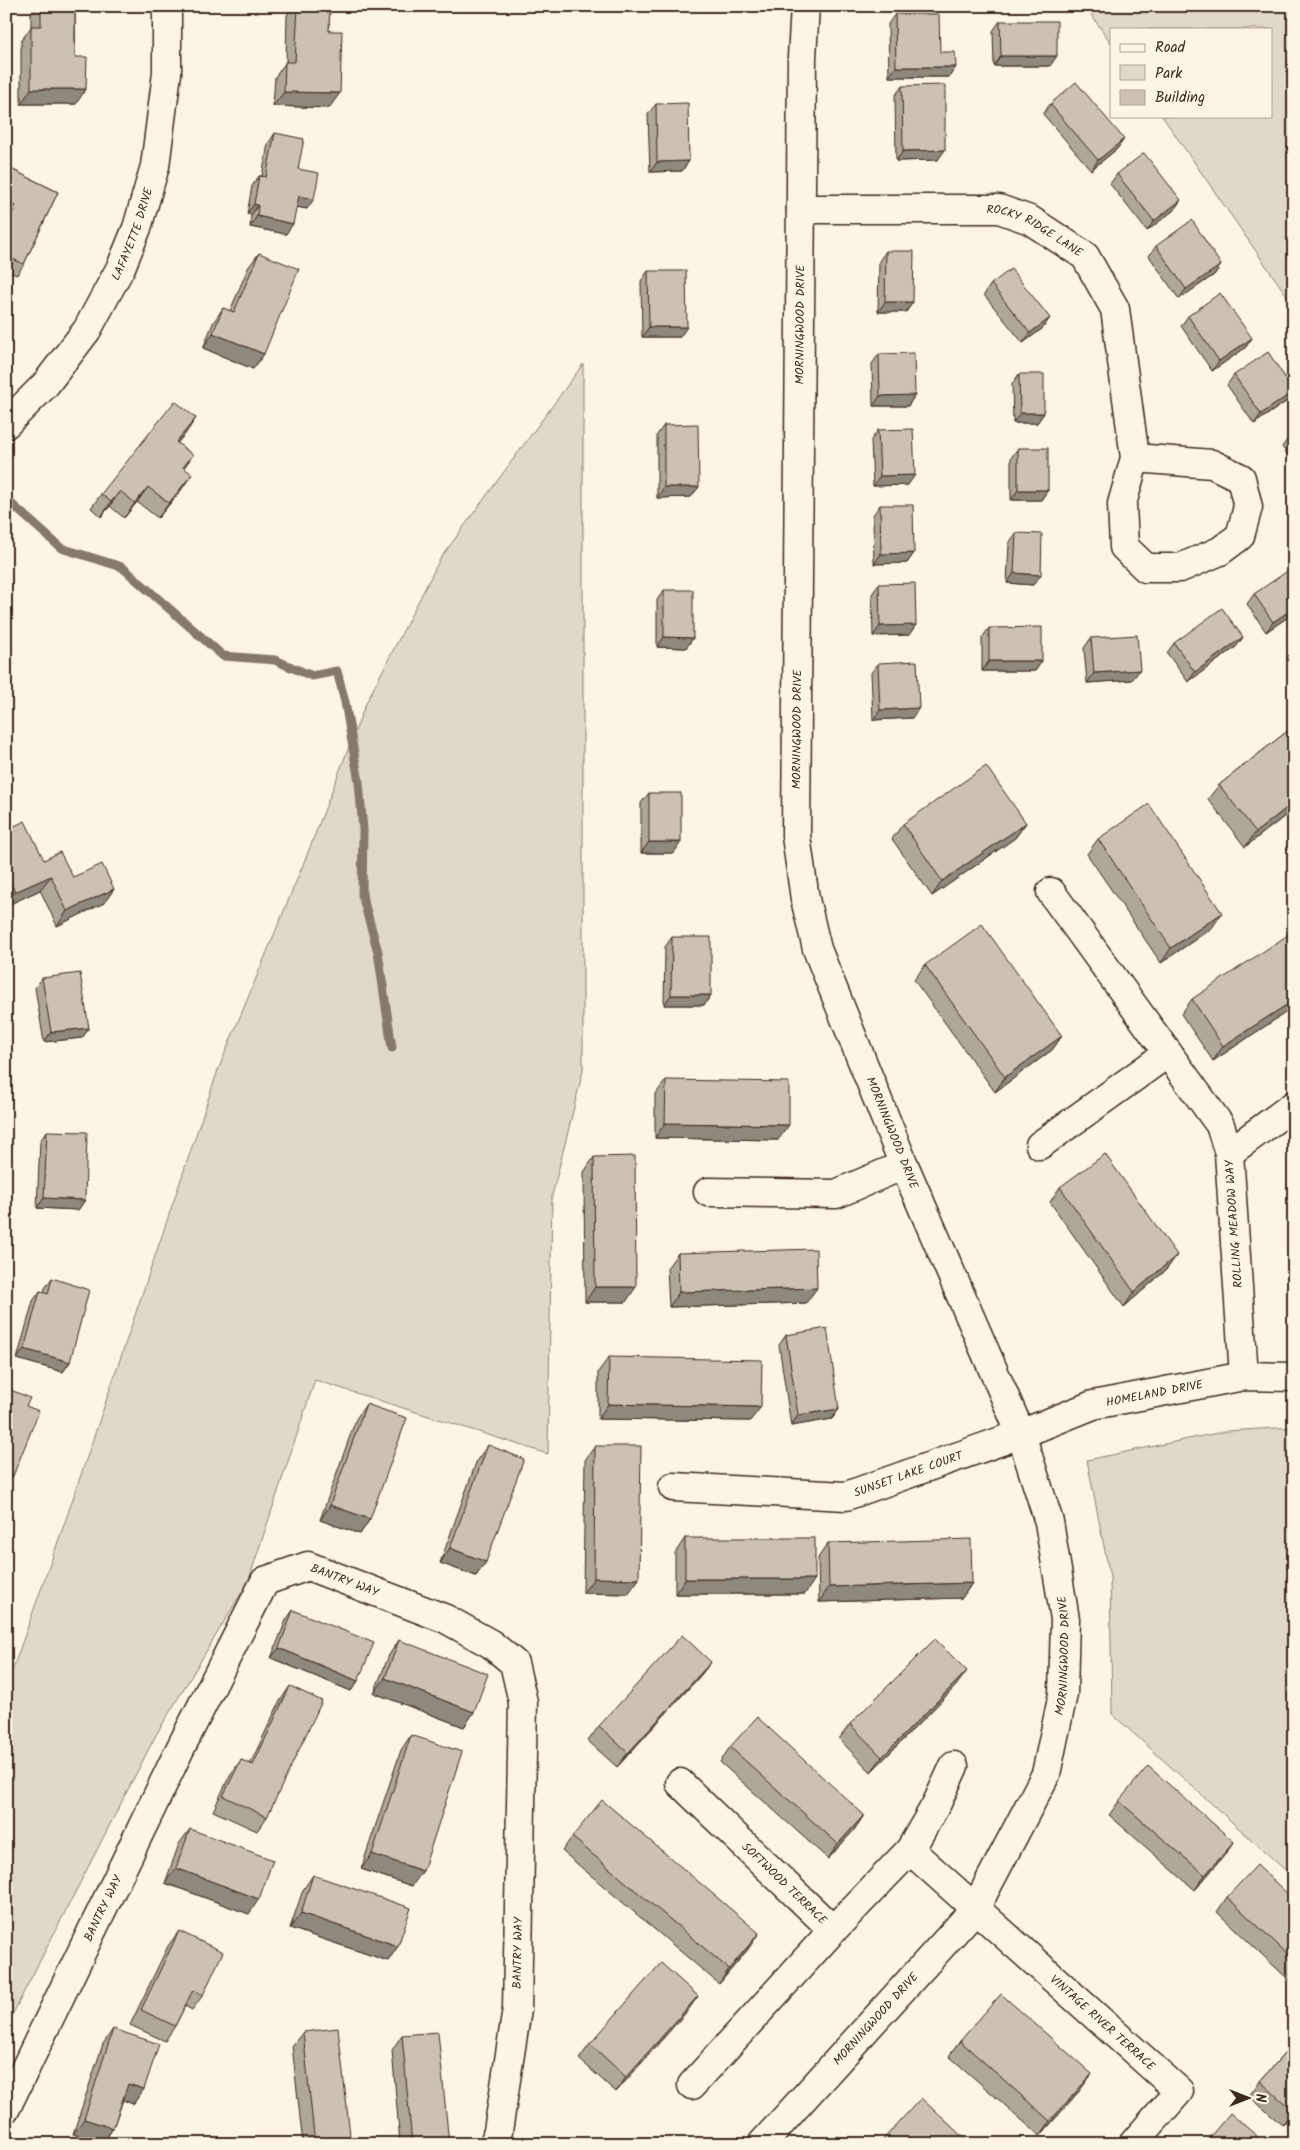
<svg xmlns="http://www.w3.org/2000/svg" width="1300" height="2150" font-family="Kalam,sans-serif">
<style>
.green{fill:#e0d8c8;stroke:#8e8173}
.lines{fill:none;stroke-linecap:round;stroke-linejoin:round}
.stream{stroke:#85796b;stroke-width:9}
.minor-casing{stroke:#3b2a1e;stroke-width:31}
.minor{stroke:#fcf5e5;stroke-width:28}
.wall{fill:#afa79a;stroke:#3b2a1e}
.shaded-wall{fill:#8f887d;stroke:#3b2a1e}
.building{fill:#ccc2b3;stroke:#3b2a1e}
.labels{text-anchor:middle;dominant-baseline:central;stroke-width:4;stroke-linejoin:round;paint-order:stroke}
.street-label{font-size:12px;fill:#3b2a1e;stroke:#fcf5e5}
</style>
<rect width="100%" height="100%" fill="#fcf5e5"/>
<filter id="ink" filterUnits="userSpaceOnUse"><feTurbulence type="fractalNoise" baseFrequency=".02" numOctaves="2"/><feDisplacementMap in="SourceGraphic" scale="10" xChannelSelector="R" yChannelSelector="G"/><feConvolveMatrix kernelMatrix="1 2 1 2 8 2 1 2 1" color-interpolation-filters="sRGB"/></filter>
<g filter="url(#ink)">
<!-- green -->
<g class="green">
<polygon points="1085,6 1294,6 1294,306 1162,116 1271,116 1271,29 1111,29 1111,43"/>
<polygon points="583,364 583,1071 552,1196 548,1454 315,1380 248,1582 156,1735 6,2027 6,1688 66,1519 218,1070 307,855 366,703 440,559"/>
<polygon points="1294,1427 1294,1878 1112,1714 1110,1577 1087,1460 1227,1431"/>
</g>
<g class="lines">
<!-- stream -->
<polyline class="stream" points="6,499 61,548 122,567 223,656 275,660 312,676 337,671 345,702 359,782 363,830 362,895 378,952 392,1048"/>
<!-- minor casing -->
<g class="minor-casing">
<g id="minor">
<path id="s1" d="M 801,209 L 999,209 L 1030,220 L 1085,256 L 1115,309 L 1135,458 L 1122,504 L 1124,547 L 1146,568 L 1180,568 L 1220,551 L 1240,536 L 1248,507 L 1241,478 L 1212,464 L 1135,458"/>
<path id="s2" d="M 6,424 L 45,385 L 87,330 L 121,267 L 137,228 L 155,166 L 167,73 L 167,6"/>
<polyline points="1051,892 1220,1125 1229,1153"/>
<polyline points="1040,1145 1168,1053"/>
<polyline points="708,1192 836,1194 904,1165"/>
<polyline points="1244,1376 1229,1153 1294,1105"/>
<path id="s3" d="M 673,1487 L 846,1496 L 1021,1434 L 1093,1405 L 1244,1376 L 1294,1377"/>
<path id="s4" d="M 680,1783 L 833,1930 L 910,1850 L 1179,2091 L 1133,2144"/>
<polyline points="910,1850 937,1803 954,1766"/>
<polyline points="692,2085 833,1930"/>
<path id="s5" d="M 6,2108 L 180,1749 L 265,1581 L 308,1566 L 446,1619 L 491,1644 L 514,1663 L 523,1702 L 517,2009 L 498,2131 L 494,2144"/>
<path id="s6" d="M 762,2144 L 975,1909 L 1046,1774 L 1063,1694 L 1065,1619 L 1049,1522 L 1021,1434 L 904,1165 L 817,949 L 805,899 L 796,836 L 802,57 L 805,6"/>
</g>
</g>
<!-- minor -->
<use href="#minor" class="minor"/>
</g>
<!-- wall -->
<g class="wall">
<polygon points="36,6 75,6 76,104 21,104 21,41 31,27 31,13"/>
<polygon points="293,6 298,6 329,31 329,108 273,106 275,77 286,62 287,15"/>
<polygon points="895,14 956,67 949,77 889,77 888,24"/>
<polygon points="1000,21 1050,66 994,66 993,31"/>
<polygon points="902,86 938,160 896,161 895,96"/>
<polygon points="656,104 689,161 682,171 650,172 648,114"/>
<polygon points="1050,104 1124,139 1117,149 1091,170 1043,114"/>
<polygon points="275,133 298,169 307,209 297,207 286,234 250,227 251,215 247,214 252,186 259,176 262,176 268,144"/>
<polygon points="11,169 58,192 24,264 17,275 6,270 6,222 9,216 6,214 6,176"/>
<polygon points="1117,174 1174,210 1147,231 1110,184"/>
<polygon points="1156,246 1221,265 1214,275 1179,299 1149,256"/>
<polygon points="886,251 913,302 906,312 878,312 879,261"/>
<polygon points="259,253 264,354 253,369 203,348 213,323 223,308 230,311 248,268"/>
<polygon points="648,271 680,337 642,337 641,281"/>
<polygon points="991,284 1043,328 1023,343 984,295"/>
<polygon points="1188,316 1252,338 1245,348 1212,371 1181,326"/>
<polygon points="879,354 915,395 908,406 873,406 872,364"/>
<polygon points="1019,374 1044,413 1037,423 1013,423 1012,384"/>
<polygon points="1234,375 1294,391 1287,401 1254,424 1227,385"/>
<polygon points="664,425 691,497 657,498 657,435"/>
<polygon points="878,430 908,485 873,486 871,440"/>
<polygon points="186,433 177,443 193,455 184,468 182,489 158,518 137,502 124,518 110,506 101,517 91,508 101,494"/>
<polygon points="1294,434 1294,464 1282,447 1289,437"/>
<polygon points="1018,448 1048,490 1041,500 1011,500 1011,458"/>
<polygon points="880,505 914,553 907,563 874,564 873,515"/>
<polygon points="1016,533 1033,585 1007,583 1009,543"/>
<polygon points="1294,570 1294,613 1266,632 1247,604 1254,594"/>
<polygon points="879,584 909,635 873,636 872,594"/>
<polygon points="664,590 693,638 686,648 657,647 657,600"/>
<polygon points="989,628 1042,661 1035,671 982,671 982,638"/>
<polygon points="1243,637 1236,647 1188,682 1167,653 1174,643"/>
<polygon points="1091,638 1132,680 1087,683 1084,648"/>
<polygon points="878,663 912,718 873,720 871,673"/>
<polygon points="1294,726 1294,809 1245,847 1208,799 1219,785"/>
<polygon points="649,793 674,853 641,853 641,803"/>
<polygon points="1026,823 1015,838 932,896 892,839 903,824"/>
<polygon points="6,830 44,860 73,877 114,889 104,903 57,926 40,890 6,906"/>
<polygon points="1098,839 1212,928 1161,963 1087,854"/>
<polygon points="672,937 711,995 704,1005 664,1005 665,947"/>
<polygon points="925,965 1062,1036 1052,1050 995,1092 914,980"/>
<polygon points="42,978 89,1028 82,1038 44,1042 35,988"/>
<polygon points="1192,999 1294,1007 1213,1061 1181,1014"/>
<polygon points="666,1080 778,1140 655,1138 655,1095"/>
<polygon points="47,1131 85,1200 78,1210 37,1208 40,1141"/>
<polygon points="594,1157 626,1302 585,1302 584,1172"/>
<polygon points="1060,1187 1177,1255 1166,1270 1124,1307 1050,1202"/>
<polygon points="678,1253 806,1303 669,1307 667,1268"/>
<polygon points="52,1278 70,1362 63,1372 17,1359 33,1301 40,1291 44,1292 45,1288"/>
<polygon points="786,1335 839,1409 832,1419 791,1426 779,1345"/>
<polygon points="609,1357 750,1421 598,1419 598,1372"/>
<polygon points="366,1404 370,1519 360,1534 320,1520 356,1419"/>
<polygon points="488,1445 486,1562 476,1576 440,1563 477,1460"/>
<polygon points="595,1446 628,1594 583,1593 585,1460"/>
<polygon points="685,1538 805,1594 675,1594 675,1553"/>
<polygon points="828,1543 972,1583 962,1598 819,1602 818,1558"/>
<polygon points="293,1610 358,1681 351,1691 271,1658 286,1620"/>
<polygon points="399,1640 474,1712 464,1727 374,1693 389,1655"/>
<polygon points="711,1662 700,1676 617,1767 588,1741 599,1726"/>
<polygon points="290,1686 267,1817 257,1831 213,1811 230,1775 241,1760 250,1764 280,1701"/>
<polygon points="956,1686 871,1772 839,1739 850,1724"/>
<polygon points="411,1735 412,1886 361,1869 401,1750"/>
<polygon points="730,1747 864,1815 854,1830 828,1859 720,1762"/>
<polygon points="1119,1801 1234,1842 1223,1857 1195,1890 1109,1815"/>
<polygon points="190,1829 249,1914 165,1883 179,1844"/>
<polygon points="572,1837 749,1948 719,1984 562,1851"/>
<polygon points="313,1875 398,1946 388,1961 290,1928 303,1890"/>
<polygon points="1227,1897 1294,1900 1294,1979 1291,1982 1217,1912"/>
<polygon points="179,1931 203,1995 192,2010 185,2006 175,2026 165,2041 130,2025 168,1946"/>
<polygon points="698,1996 688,2010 616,2092 579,2059 590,2044"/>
<polygon points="113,2029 144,2089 133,2104 123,2100 113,2128 103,2143 73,2134 103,2044"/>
<polygon points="303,2032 351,2144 303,2144 292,2046"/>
<polygon points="402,2035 449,2144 400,2144 392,2050"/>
<polygon points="960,2041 1081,2089 1040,2136 949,2056"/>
<polygon points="1294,2043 1294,2112 1282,2125 1249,2096 1260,2081"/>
</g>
<!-- shaded-wall -->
<g class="shaded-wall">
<polygon points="1001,56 1057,56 1050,66 994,66"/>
<polygon points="896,67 956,67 949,77 889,77"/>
<polygon points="31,89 86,89 76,104 21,104"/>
<polygon points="284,92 340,93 329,108 273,106"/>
<polygon points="1124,139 1117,149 1091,170 1098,160"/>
<polygon points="945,150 938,160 896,161 903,151"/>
<polygon points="689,161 682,171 650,172 657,162"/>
<polygon points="299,196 314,199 307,209 292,206"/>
<polygon points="1181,200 1174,210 1147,231 1154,221"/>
<polygon points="254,204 258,205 251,215 247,214"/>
<polygon points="257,216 293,224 286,234 250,227"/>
<polygon points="1221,265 1214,275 1179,299 1186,289"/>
<polygon points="885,302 913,302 906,312 878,312"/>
<polygon points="1050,318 1043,328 1023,343 1030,333"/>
<polygon points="649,327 687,327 680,337 642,337"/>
<polygon points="213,333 264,354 253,369 203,348"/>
<polygon points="1252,338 1245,348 1212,371 1219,361"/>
<polygon points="1294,391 1287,401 1254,424 1261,414"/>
<polygon points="915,395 908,406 873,406 880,396"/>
<polygon points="1020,413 1044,413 1037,423 1013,423"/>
<polygon points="196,418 186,433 166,457 176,442"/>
<polygon points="192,474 182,489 158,518 169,503"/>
<polygon points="915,475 908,485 873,486 880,476"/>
<polygon points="148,487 137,502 124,518 135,503"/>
<polygon points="664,487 699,487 691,497 657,498"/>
<polygon points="1018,490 1048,490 1041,500 1011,500"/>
<polygon points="120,491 110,506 101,517 111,502"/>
<polygon points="914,553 907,563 874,564 881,554"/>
<polygon points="1014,573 1041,575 1033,585 1007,583"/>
<polygon points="1294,608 1294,613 1266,632 1273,622"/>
<polygon points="916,625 909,635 873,636 880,626"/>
<polygon points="664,637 693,638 686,648 657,647"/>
<polygon points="1243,637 1236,647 1188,682 1195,672"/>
<polygon points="989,661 1042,661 1035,671 982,671"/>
<polygon points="1140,670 1132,680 1087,683 1094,673"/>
<polygon points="919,708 912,718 873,720 880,710"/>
<polygon points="1294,802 1294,809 1245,847 1256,832"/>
<polygon points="1026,823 1015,838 932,896 942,881"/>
<polygon points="649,842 681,842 674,853 641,853"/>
<polygon points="51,876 40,890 6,906 6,905 15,892"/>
<polygon points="114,889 104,903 57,926 67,911"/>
<polygon points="1222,913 1212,928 1161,963 1171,948"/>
<polygon points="671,995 711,995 704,1005 664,1005"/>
<polygon points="1294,1000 1294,1007 1213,1061 1223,1046"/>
<polygon points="89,1028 82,1038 44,1042 51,1032"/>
<polygon points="1062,1036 1052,1050 995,1092 1005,1077"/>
<polygon points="665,1123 789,1125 778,1140 655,1138"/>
<polygon points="44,1198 85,1200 78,1210 37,1208"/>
<polygon points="1177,1255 1166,1270 1124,1307 1134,1292"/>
<polygon points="595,1287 636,1287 626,1302 585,1302"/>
<polygon points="817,1288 806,1303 669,1307 679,1292"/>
<polygon points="24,1349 70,1362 63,1372 17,1359"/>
<polygon points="608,1404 761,1407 750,1421 598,1419"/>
<polygon points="839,1409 832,1419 791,1426 798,1415"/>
<polygon points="6,1473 13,1476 6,1485"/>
<polygon points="330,1505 370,1519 360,1534 320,1520"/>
<polygon points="450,1548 486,1562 476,1576 440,1563"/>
<polygon points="594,1578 639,1579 628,1594 583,1593"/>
<polygon points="685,1579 815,1579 805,1594 675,1594"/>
<polygon points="972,1583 962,1598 819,1602 829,1587"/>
<polygon points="279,1648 358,1681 351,1691 271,1658"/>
<polygon points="711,1662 700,1676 617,1767 628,1753"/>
<polygon points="967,1671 956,1686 871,1772 882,1757"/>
<polygon points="385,1678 474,1712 464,1727 374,1693"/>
<polygon points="864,1815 854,1830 828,1859 838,1844"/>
<polygon points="1234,1842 1223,1857 1195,1890 1205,1875"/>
<polygon points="372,1854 423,1871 412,1886 361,1869"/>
<polygon points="176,1868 259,1899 249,1914 165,1883"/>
<polygon points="301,1913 398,1946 388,1961 290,1928"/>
<polygon points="759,1933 749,1948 719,1984 729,1969"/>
<polygon points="698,1996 688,2010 616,2092 626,2077"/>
<polygon points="1092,2074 1081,2089 1040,2136 1050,2121"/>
<polygon points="128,2084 144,2089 133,2104 118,2098"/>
<polygon points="1294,2109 1294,2112 1282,2125"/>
<polygon points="84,2119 113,2128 103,2143 73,2134"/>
</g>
<!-- building -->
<g class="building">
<polygon points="41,6 75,6 75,57 87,57 86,89 31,89 31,26 41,26"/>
<polygon points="298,6 330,6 329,31 342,31 340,93 284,92 285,62 295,62"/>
<polygon points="895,14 939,14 940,52 955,52 956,67 896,67"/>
<polygon points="1000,21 1057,21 1057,56 1001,56"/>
<polygon points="1076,82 1124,139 1098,160 1050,104"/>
<polygon points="945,85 945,150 903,151 902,86"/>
<polygon points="688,103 689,161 657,162 656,104"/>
<polygon points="275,133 304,139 298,169 319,173 314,199 299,196 293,224 257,216 258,205 254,204 259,176 266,177"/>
<polygon points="1144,153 1181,200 1154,221 1117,174"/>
<polygon points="11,169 58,192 24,264 6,256 6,227 16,206 6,201 6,179"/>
<polygon points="1192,220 1221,265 1186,289 1156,246"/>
<polygon points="886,251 914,251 913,302 885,302"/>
<polygon points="259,253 299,269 264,354 213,333 223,308 234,312"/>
<polygon points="1011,269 1050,318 1030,333 991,284"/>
<polygon points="648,271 686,271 687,327 649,327"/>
<polygon points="1220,293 1252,338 1219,361 1188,316"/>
<polygon points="1268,352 1294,391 1261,414 1234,375"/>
<polygon points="914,353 915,395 880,396 879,354"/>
<polygon points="1019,374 1044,374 1044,413 1020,413"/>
<polygon points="175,401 196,418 176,442 193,455 183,467 192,474 169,503 148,487 135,503 120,491 111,502 101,494"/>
<polygon points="698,424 699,487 664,487 664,425"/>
<polygon points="913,429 915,475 880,476 878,430"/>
<polygon points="1294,434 1294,444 1289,437"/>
<rect x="1018" y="448" width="30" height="42"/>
<polygon points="880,505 913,505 914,553 881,554"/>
<polygon points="1016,533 1042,534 1041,575 1014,573"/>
<polygon points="1292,568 1294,570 1294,608 1273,622 1254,594"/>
<polygon points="915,583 916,625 880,626 879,584"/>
<polygon points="664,590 693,590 693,638 664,637"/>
<rect x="6" y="608" width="1" height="36"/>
<polygon points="1222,608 1243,637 1195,672 1174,643"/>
<polygon points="1042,627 1042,661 989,661 989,628"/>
<polygon points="1137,635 1140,670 1094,673 1091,638"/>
<polygon points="917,661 919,708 880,710 878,663"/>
<polygon points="1294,726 1294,802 1256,832 1219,785"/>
<polygon points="986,766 1026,823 942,881 903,824"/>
<rect x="649" y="793" width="32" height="49"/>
<polygon points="1149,804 1222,913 1171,948 1098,839"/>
<polygon points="25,821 44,860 60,852 73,877 102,864 114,889 67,911 51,876 15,892 6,874 6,830"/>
<polygon points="982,924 1062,1036 1005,1077 925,965"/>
<polygon points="1294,931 1294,1000 1223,1046 1192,999"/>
<polygon points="672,937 711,937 711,995 671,995"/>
<polygon points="80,973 89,1028 51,1032 42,978"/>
<polygon points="666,1080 789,1082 789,1125 665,1123"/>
<polygon points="47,1131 87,1132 85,1200 44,1198"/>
<polygon points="1105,1154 1177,1255 1134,1292 1060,1187"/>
<polygon points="635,1156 636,1287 595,1287 594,1157"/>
<polygon points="816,1249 817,1288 679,1292 678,1253"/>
<polygon points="52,1278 89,1290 70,1362 24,1349 40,1291 48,1294"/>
<polygon points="827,1328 839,1409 798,1415 786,1335"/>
<polygon points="609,1357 762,1360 761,1407 608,1404"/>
<polygon points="6,1388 30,1398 26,1406 39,1411 13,1476 6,1473 6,1420 7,1418 6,1418"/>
<polygon points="366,1404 407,1418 370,1519 330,1505"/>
<polygon points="488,1445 524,1459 486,1562 450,1548"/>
<polygon points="595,1446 641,1446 639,1579 594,1578"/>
<rect x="685" y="1538" width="130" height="41"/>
<polygon points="971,1539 972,1583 829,1587 828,1543"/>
<polygon points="293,1610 374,1643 358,1681 279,1648"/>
<polygon points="682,1635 711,1662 628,1753 599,1726"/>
<polygon points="935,1639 967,1671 882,1757 850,1724"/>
<polygon points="399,1640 488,1674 474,1712 385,1678"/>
<polygon points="290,1686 322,1701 267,1817 223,1796 241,1760 253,1765"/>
<polygon points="757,1717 864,1815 838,1844 730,1747"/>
<polygon points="411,1735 462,1752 423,1871 372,1854"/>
<polygon points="1148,1766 1234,1842 1205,1875 1119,1801"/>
<polygon points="602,1800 759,1933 729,1969 572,1837"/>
<polygon points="190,1829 273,1860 259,1899 176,1868"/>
<polygon points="1257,1865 1294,1900 1294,1960 1227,1897"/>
<polygon points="313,1875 411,1908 398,1946 301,1913"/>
<polygon points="179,1931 223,1952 203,1995 193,1990 175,2026 141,2010"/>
<polygon points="661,1963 698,1996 626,2077 590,2044"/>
<polygon points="1001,1994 1092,2074 1050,2121 960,2041"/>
<polygon points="338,2028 351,2144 315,2144 303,2032"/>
<polygon points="113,2029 159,2044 144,2089 128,2084 113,2128 84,2119"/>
<polygon points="438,2032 449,2144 412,2144 402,2035"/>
<polygon points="1294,2043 1294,2109 1292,2110 1260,2081"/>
<polygon points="921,2098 966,2140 963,2144 879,2144"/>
<polygon points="1230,2113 1258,2137 1252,2144 1204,2144"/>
</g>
</g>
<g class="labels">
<!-- street labels -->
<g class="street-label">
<text stroke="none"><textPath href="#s2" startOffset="231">LAFAYETTE DRIVE</textPath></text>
<text stroke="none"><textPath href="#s1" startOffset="239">ROCKY RIDGE LANE</textPath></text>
<text stroke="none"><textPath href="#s6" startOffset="1970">MORNINGWOOD DRIVE</textPath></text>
<text stroke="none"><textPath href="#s6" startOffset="1565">MORNINGWOOD DRIVE</textPath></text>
<text transform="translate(892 1133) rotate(68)">MORNINGWOOD DRIVE</text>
<text transform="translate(1234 1224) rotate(-94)">ROLLING MEADOW WAY</text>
<text stroke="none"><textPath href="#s3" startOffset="499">HOMELAND DRIVE</textPath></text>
<text stroke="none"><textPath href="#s3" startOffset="239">SUNSET LAKE COURT</textPath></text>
<text stroke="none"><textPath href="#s5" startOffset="672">BANTRY WAY</textPath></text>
<text stroke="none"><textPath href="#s6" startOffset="590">MORNINGWOOD DRIVE</textPath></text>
<text stroke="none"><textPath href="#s4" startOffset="145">SOFTWOOD TERRACE</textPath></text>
<text stroke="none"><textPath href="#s5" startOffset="222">BANTRY WAY</textPath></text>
<text transform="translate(518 1953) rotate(-89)">BANTRY WAY</text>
<text stroke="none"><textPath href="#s6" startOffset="169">MORNINGWOOD DRIVE</textPath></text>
<text stroke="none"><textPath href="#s4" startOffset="582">VINTAGE RIVER TERRACE</textPath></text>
</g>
</g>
<!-- margin -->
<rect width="1300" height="2150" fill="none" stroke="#fcf5e5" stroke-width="25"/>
<rect x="12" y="12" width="1275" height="2125" fill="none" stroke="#3b2a1e" stroke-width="2" filter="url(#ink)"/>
<!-- legend -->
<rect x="1110" y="28" width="162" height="90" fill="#fcf5e5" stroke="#afa495"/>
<rect x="1120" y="44" width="25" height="8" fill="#fcf5e5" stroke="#afa495"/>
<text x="1155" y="52" font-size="15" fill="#3b2a1e">Road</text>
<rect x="1120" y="65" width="25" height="15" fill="#e0d8c8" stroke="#afa495"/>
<text x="1155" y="78" font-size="15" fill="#3b2a1e">Park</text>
<rect x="1120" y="90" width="25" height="15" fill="#ccc2b3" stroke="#afa495"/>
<text x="1155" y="102" font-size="15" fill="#3b2a1e">Building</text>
<!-- north arrow -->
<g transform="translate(1248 2098) rotate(90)" stroke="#fcf5e5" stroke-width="4" paint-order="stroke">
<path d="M0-4L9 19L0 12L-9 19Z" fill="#3b2a1e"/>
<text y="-8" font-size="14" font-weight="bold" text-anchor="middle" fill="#3b2a1e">N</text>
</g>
</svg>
